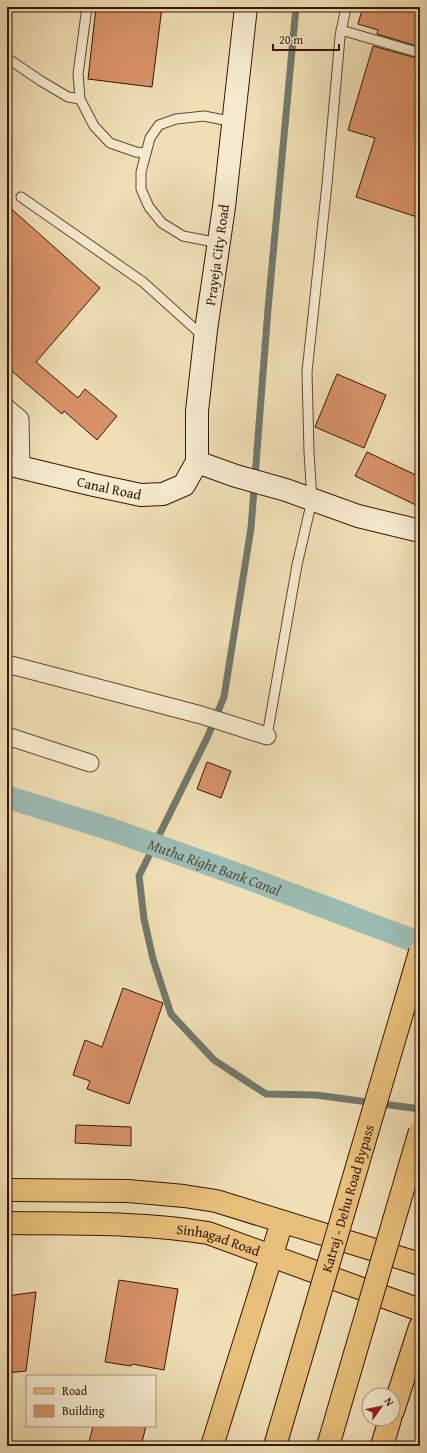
<svg xmlns="http://www.w3.org/2000/svg" width="427" height="1453" font-family="'Gentium Book Plus',serif">
<style>
.lines{fill:none;stroke-linecap:round;stroke-linejoin:round}
.stream{stroke:#72796c;stroke-width:7}
.canal{stroke:#9bbbb2;stroke-width:23}
.building{fill:#d89268;stroke:#341604}
.lane-casing{stroke:#634830;stroke-width:11}
.street-casing{stroke:#634830;stroke-width:19}
.secondary-casing{stroke:#341604;stroke-width:24}
.primary-casing{stroke:#341604;stroke-width:24}
.highway-casing{stroke:#341604;stroke-width:24}
.lane{stroke:#f5eace;stroke-width:9}
.street{stroke:#f5eace;stroke-width:17}
.secondary{stroke:#f5eace;stroke-width:22}
.primary{stroke:#e8bf7a;stroke-width:22}
.highway{stroke:#e8bf7a;stroke-width:22}
.highway-bridge-casing{stroke:#341604;stroke-width:24;stroke-linecap:butt}
.highway-bridge{stroke:#e8bf7a;stroke-width:22}
.labels{text-anchor:middle;dominant-baseline:central;stroke-width:4;stroke-linejoin:round;paint-order:stroke}
.street-label{font-size:14px;fill:#341604;stroke:#f5eace}
.water-label{font-size:15px;font-style:italic;fill:#585041;stroke:#f5eace}
</style>
<rect width="100%" height="100%" fill="#f0deb4"/>
<filter id="stains"><feTurbulence type="fractalNoise" baseFrequency=".005" numOctaves="4"/><feColorMatrix values="0 0 0 0 .2 0 0 0 0 .09 0 0 0 0 .02 0 0 0 .5 -.17"/></filter>
<radialGradient id="worn" r=".72"><stop offset=".6" stop-color="#630" stop-opacity="0"/><stop offset="1" stop-color="#630" stop-opacity=".3"/></radialGradient>
<g class="lines">
<!-- stream -->
<polyline class="stream" points="296,7 268,309 251,528 224,697 207,738 139,876 144,919 153,959 171,1014 214,1060 266,1094 316,1095 420,1109"/>
<!-- canal -->
<path class="canal" id="s1" d="M 7,797 L 107,828 L 253,880 L 420,943"/>
</g>
<!-- building -->
<g class="building">
<polygon points="96,7 162,7 152,87 88,79"/>
<polygon points="363,7 420,7 420,47 377,34 378,30 358,24"/>
<polygon points="373,46 420,59 420,218 356,197 375,138 348,130"/>
<polygon points="7,205 100,288 36,362 78,398 85,389 117,416 97,440 64,411 62,414 7,367"/>
<polygon points="337,374 386,395 364,448 315,427"/>
<polygon points="367,452 420,477 420,507 355,476"/>
<polygon points="207,762 231,771 221,798 197,789"/>
<polygon points="123,988 163,1003 129,1104 87,1089 90,1081 73,1075 85,1040 102,1047"/>
<polygon points="76,1125 131,1127 131,1146 75,1143"/>
<polygon points="119,1280 178,1289 164,1370 132,1364 131,1366 105,1362"/>
<polygon points="36,1292 26,1371 7,1373 7,1296"/>
<polygon points="93,1426 146,1426 141,1446 88,1446"/>
</g>
<g class="lines">
<!-- lane casing -->
<g class="lane-casing">
<g id="lane">
<polyline points="87,7 78,74 80,99 94,126 110,143 136,152 146,153"/>
<polyline points="341,30 420,53"/>
<polyline points="7,58 41,81 68,97 80,99"/>
<polyline points="21,197 143,282 204,337"/>
<polyline points="219,243 183,236 162,223 149,207 141,189 141,172 150,138 159,125 176,119 204,116 234,122"/>
<polyline points="267,736 297,565 312,500 309,452 307,372 327,184 340,37 346,7"/>
</g>
</g>
<!-- street casing -->
<g class="street-casing">
<g id="street">
<polyline points="7,408 20,419 21,467"/>
<polyline points="7,664 201,715 267,736"/>
<polyline points="7,736 90,763"/>
</g>
</g>
<!-- secondary casing -->
<g class="secondary-casing">
<g id="secondary">
<polyline points="246,7 224,207 206,330 197,411 197,462 236,476 286,490 358,516 420,531"/>
<path id="s2" d="M 7,464 L 94,485 L 141,495 L 163,494 L 184,485 L 197,462"/>
</g>
</g>
<!-- primary casing -->
<g class="primary-casing">
<g id="primary">
<polyline points="7,1190 128,1191 184,1196 216,1201 420,1264"/>
<path id="s3" d="M 7,1223 C 74,1224 142,1222 208,1233 L 420,1310"/>
</g>
</g>
<!-- highway casing -->
<g class="highway-casing">
<g id="highway">
<polyline points="393,1411 420,1327"/>
<polyline points="212,1446 282,1222"/>
<polyline points="382,1446 390,1419"/>
</g>
</g>
<!-- lane -->
<use href="#lane" class="lane"/>
<!-- street -->
<use href="#street" class="street"/>
<!-- secondary -->
<use href="#secondary" class="secondary"/>
<!-- primary -->
<use href="#primary" class="primary"/>
<!-- highway -->
<use href="#highway" class="highway"/>
<!-- highway-bridge casing -->
<g class="highway-bridge-casing">
<g id="highway-bridge">
<path id="s4" d="M 275,1446 L 420,952"/>
<polyline points="328,1446 420,1131"/>
</g>
</g>
<!-- highway-bridge -->
<use href="#highway-bridge" class="highway-bridge"/>
</g>
<g class="labels">
<!-- street labels -->
<g class="street-label">
<text transform="translate(217 255) rotate(-82)">Prayeja City Road</text>
<text stroke="none"><textPath href="#s2" startOffset="105">Canal Road</textPath></text>
<text stroke="none"><textPath href="#s4" startOffset="258">Katraj - Dehu Road Bypass</textPath></text>
<text stroke="none"><textPath href="#s3" startOffset="213">Sinhagad Road</textPath></text>
</g>
<!-- water labels -->
<g class="water-label">
<text stroke="none"><textPath href="#s1" startOffset="219">Mutha Right Bank Canal</textPath></text>
</g>
</g>
<!-- margin -->
<rect width="427" height="1453" fill="none" stroke="#f0deb4" stroke-width="24"/>
<rect x="8" y="8" width="411" height="1437" fill="none" stroke="#341604" stroke-width="2"/>
<rect x="12" y="12" width="403" height="1429" fill="none" stroke="#341604"/>
<!-- legend -->
<rect x="26" y="1375" width="130" height="52" fill="#f5eace" stroke="#a8957d"/>
<rect x="34" y="1388" width="20" height="6" fill="#e8bf7a" stroke="#a8957d"/>
<text x="62" y="1395" font-size="12" fill="#341604">Road</text>
<rect x="34" y="1405" width="20" height="12" fill="#d89268" stroke="#a8957d"/>
<text x="62" y="1415" font-size="12" fill="#341604">Building</text>
<!-- north arrow -->
<g transform="translate(381 1407) rotate(57)"><circle r="19" fill="#f5eace" stroke="#a8957d"/>
<path d="M0-3L7 15L0 10L-7 15Z" fill="#8f2418"/>
<text y="-6" font-size="11" font-weight="bold" text-anchor="middle" fill="#341604">N</text>
</g>
<!-- scale -->
<path d="M273 44v6h66v-6" fill="none" stroke="#341604" stroke-width="2"/>
<text x="279" y="44" font-size="12" fill="#341604" stroke="#f5eace" stroke-width="3" paint-order="stroke">20 m</text>
<rect width="100%" height="100%" filter="url(#stains)"/>
<rect width="100%" height="100%" fill="url(#worn)"/>
</svg>
